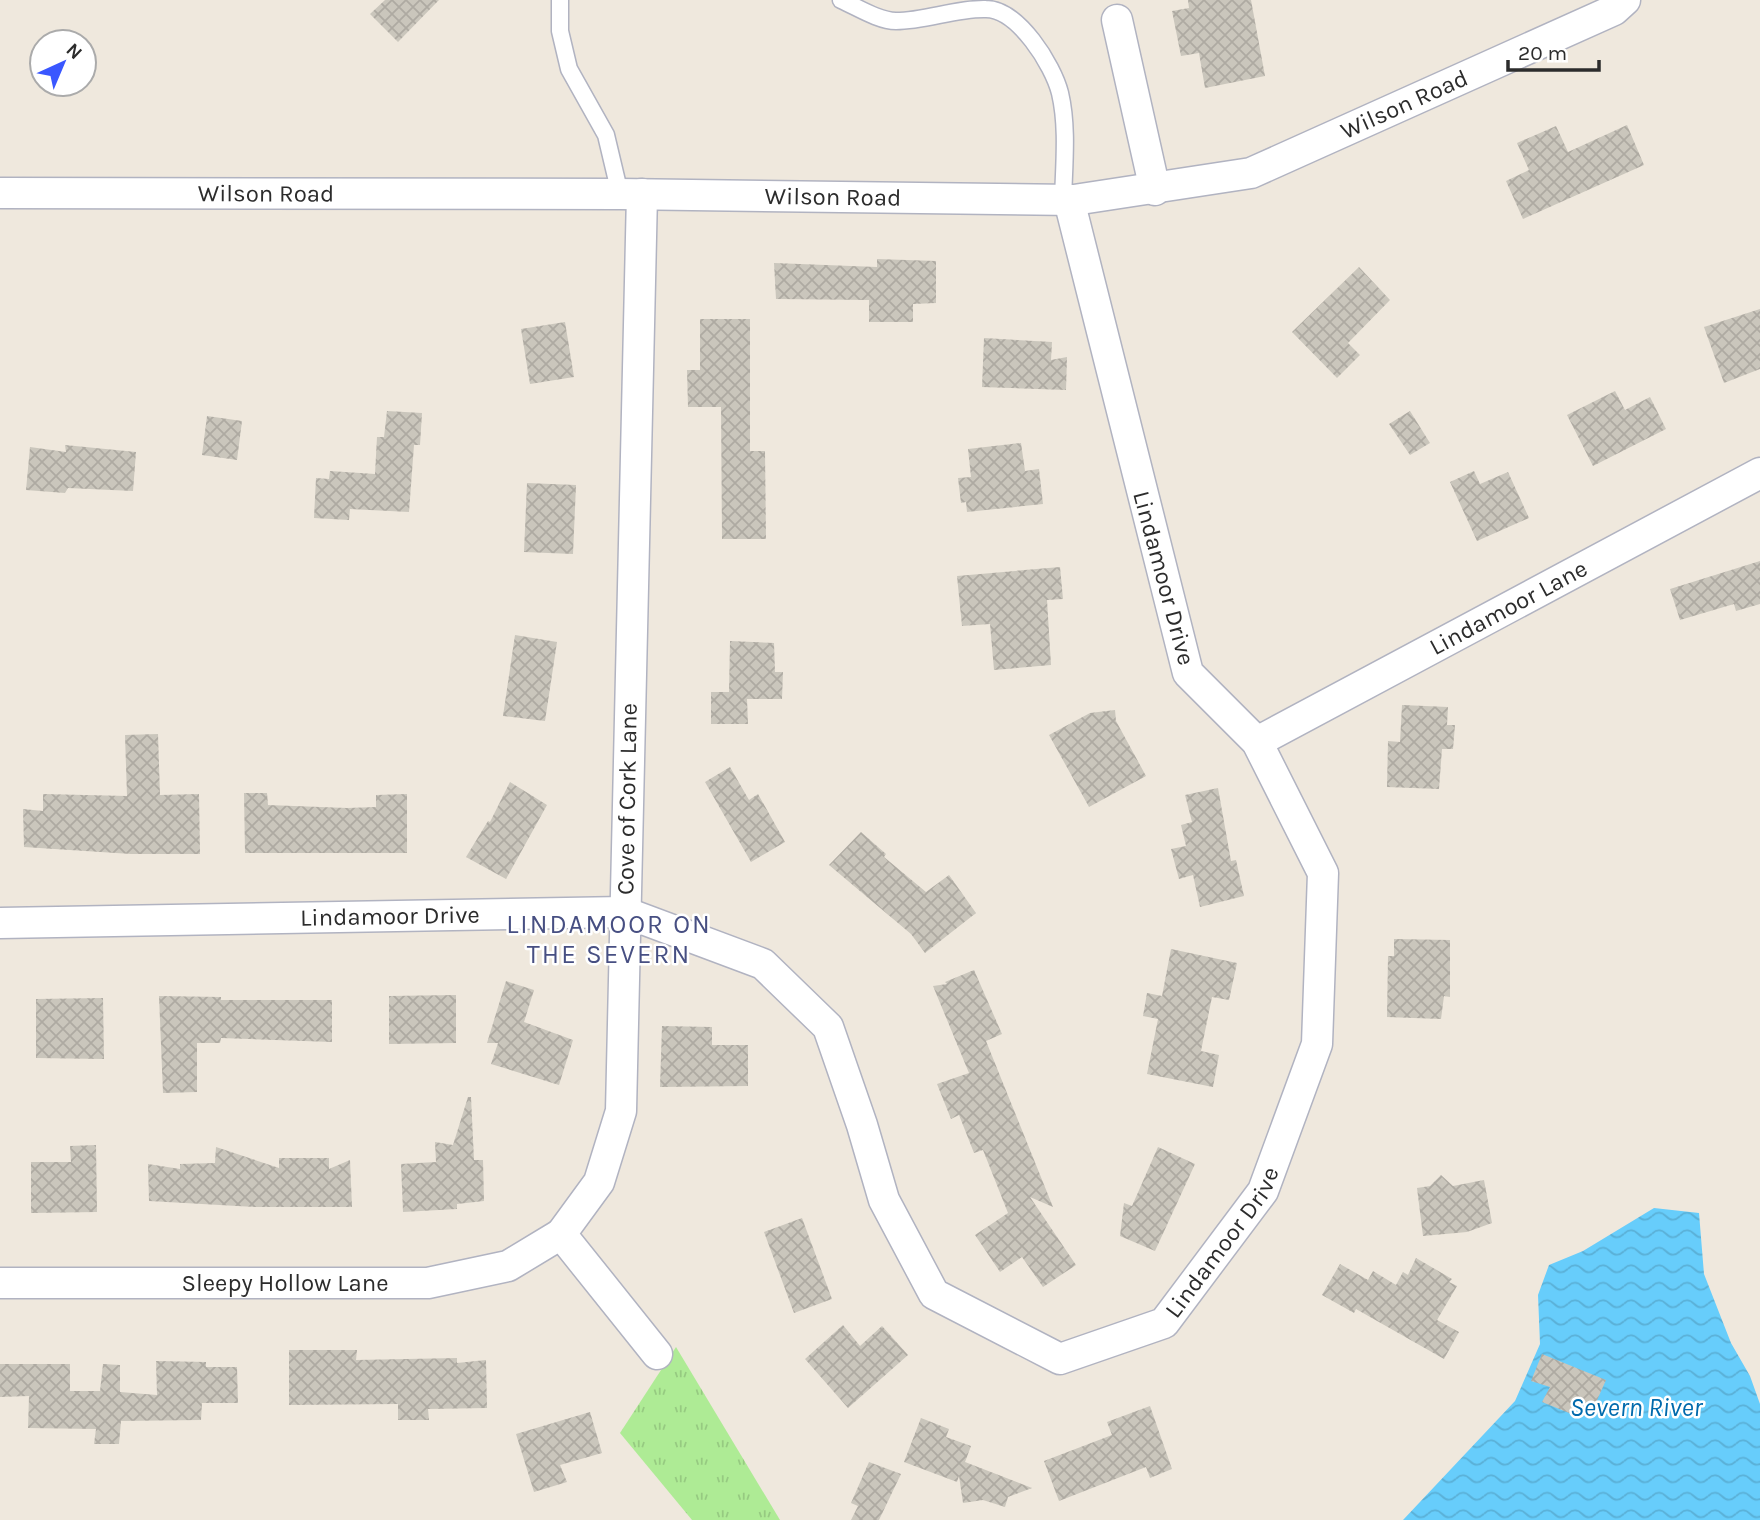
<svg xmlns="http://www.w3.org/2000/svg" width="1760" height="1520" font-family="Karla,sans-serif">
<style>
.grass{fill:url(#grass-tufts)}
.water{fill:url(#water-waves)}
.building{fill:url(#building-cross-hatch)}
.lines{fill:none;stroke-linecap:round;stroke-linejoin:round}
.service-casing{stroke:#b1b3c1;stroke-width:19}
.minor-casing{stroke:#b1b3c1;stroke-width:33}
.service{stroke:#fff;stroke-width:16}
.minor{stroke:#fff;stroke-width:30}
.labels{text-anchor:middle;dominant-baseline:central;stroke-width:5;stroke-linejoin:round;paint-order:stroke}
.street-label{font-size:24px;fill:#2c2c2c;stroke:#fff}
.neighbourhood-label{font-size:26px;letter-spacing:2px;fill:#474f82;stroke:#fff}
.water-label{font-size:26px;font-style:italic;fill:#006aac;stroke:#fff}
</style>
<defs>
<pattern id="grass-tufts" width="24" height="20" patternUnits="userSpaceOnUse" patternTransform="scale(1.75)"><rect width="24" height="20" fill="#aeeb95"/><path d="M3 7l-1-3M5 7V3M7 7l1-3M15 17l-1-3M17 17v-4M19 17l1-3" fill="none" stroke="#96ca81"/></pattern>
<pattern id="water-waves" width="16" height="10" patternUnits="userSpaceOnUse" patternTransform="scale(1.75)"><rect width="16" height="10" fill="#67cdfb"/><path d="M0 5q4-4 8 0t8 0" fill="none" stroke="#5ab0d7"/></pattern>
<pattern id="building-cross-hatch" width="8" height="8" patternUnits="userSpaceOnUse" patternTransform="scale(1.75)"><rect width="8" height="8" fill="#cac6bc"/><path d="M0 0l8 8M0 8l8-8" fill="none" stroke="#aeaaa2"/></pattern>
</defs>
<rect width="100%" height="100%" fill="#efe8dd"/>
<!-- grass -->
<polygon class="grass" points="676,1347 780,1520 692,1520 620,1433"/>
<!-- water -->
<polygon class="water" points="1654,1208 1699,1213 1704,1274 1731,1343 1750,1376 1760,1404 1760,1520 1403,1520 1515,1401 1540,1344 1538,1295 1549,1265 1583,1251"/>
<!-- building -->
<g class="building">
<polygon points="385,0 439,0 398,42 370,14"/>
<polygon points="1188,0 1251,0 1265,76 1205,88 1199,53 1181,56 1172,11 1189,8"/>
<polygon points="1627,125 1644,165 1523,219 1506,181 1529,170 1517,143 1556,126 1568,152"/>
<polygon points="877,259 936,261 936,303 913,304 913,322 869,322 869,300 776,299 774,263 877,267"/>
<polygon points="1359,267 1390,300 1348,343 1360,355 1337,378 1292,332"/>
<polygon points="1760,309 1760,369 1724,383 1704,327"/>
<polygon points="700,319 750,319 750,451 765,451 766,539 722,539 721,407 688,407 687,370 700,370"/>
<polygon points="565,322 574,377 530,384 521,329"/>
<polygon points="984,338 1052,342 1051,360 1067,357 1066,390 982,387"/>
<polygon points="1615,391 1625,410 1650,397 1666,429 1593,466 1567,415"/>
<polygon points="387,411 422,413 420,445 414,445 409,512 350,509 349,520 314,518 316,478 329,479 330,471 375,474 377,437 384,437"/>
<polygon points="1410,411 1430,443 1410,455 1389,424"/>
<polygon points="207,416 242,421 237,460 202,455"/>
<polygon points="1021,443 1025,471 1039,469 1043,504 967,512 966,502 961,503 958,478 971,477 968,449"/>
<polygon points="65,445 136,452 133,491 68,488 65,493 26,490 30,447 66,452"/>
<polygon points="1474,471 1480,484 1508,472 1529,518 1477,541 1450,482"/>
<polygon points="527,483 576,485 573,554 524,552"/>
<polygon points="1760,561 1760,604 1736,611 1734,604 1680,620 1670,589"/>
<polygon points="1060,567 1063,599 1047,600 1051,665 994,670 990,624 962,626 957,576"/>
<polygon points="515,635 557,642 545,721 503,716"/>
<polygon points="730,641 774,643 775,672 783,672 782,699 747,699 748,724 711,724 711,692 729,692"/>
<polygon points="1402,705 1448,707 1447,725 1455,725 1453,749 1442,749 1439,789 1387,787 1388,741 1400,742"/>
<polygon points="1115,710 1116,721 1146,776 1089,807 1049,735 1090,713"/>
<polygon points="158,734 160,795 199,794 200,854 131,854 24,847 23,809 43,811 43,794 127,796 125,735"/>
<polygon points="730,767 749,800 758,794 785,842 751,862 705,782"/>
<polygon points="510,782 547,805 506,879 466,857 488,821 490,822"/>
<polygon points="1218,788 1231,861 1236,860 1244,896 1200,907 1193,875 1179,879 1171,849 1186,846 1181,825 1192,822 1185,795"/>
<polygon points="244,793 267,793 268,805 347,808 376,807 376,795 407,794 407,853 245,853"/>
<polygon points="861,832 886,854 884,857 926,892 949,875 976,913 925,953 911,934 829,865"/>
<polygon points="1394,939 1450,940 1450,997 1444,996 1441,1019 1387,1017 1388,956 1394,956"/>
<polygon points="1171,949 1237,963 1229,1000 1212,997 1201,1051 1219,1055 1213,1087 1147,1074 1158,1019 1143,1016 1147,993 1162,996"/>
<polygon points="974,970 1002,1034 986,1041 1053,1207 1030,1197 1076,1265 1043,1287 1022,1257 1000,1272 975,1235 1008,1213 983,1150 974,1153 959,1115 951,1119 937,1084 969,1073 933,986 947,984 945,982"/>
<polygon points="506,981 534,990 524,1022 573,1040 559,1085 491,1064 498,1043 487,1043"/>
<polygon points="456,995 456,1043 389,1044 389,996"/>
<polygon points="159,996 221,997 221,1000 332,1000 332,1042 221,1038 220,1043 197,1043 197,1092 163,1093"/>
<polygon points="103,998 104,1059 36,1058 36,999"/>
<polygon points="662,1026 712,1027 712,1045 748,1045 748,1086 660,1087"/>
<polygon points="468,1097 471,1097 474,1160 483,1160 484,1201 457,1204 457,1209 403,1212 401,1164 436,1162 435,1142 453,1145"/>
<polygon points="96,1145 97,1212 31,1213 31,1162 71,1162 70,1146"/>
<polygon points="216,1147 279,1168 279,1158 329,1158 329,1169 350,1160 352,1207 255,1207 149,1201 148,1164 180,1169 180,1164 215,1163"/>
<polygon points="1158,1147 1195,1164 1155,1251 1120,1236 1124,1203 1132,1206"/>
<polygon points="1441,1175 1453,1186 1484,1180 1492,1223 1467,1232 1423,1236 1417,1188 1430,1186"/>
<polygon points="802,1218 832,1299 794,1313 764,1232"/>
<polygon points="1416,1258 1452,1279 1449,1282 1457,1286 1437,1320 1459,1332 1444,1359 1356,1309 1354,1313 1322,1295 1340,1264 1368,1280 1373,1271 1396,1285 1403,1272 1408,1275"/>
<polygon points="843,1325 860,1346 882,1326 908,1355 848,1408 805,1359"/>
<polygon points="289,1350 357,1350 356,1360 457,1358 457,1363 486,1360 487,1408 428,1409 429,1420 398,1420 398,1404 289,1405"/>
<polygon points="1542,1354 1606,1380 1594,1407 1579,1401 1574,1415 1542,1402 1550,1387 1531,1381"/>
<polygon points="156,1361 206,1362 206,1367 237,1367 238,1403 202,1403 201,1420 121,1421 119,1444 94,1444 96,1429 28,1428 29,1396 0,1397 0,1364 70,1364 70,1391 100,1391 103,1364 120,1365 120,1392 157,1395"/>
<polygon points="1150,1406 1172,1469 1150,1478 1146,1467 1059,1501 1044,1461 1112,1435 1107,1422"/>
<polygon points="590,1412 602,1453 560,1465 567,1482 534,1492 516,1434"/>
<polygon points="921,1418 949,1429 946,1437 971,1446 965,1462 1032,1488 1008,1497 1005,1507 983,1500 963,1503 959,1476 957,1482 904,1462"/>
<polygon points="869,1462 901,1474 879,1520 851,1520 858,1506 851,1503"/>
</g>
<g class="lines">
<!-- service casing -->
<g class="service-casing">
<g id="service">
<polyline points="560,0 560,31 569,69 606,135 620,194"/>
<path d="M 841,0 C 857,7 879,21 896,21 C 926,21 956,8 986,9 C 1018,9 1053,65 1060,93 C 1068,127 1064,165 1063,200"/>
</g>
</g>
<!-- minor casing -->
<g class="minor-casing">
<g id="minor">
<polyline points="1117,20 1155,190"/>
<path id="s1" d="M 0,193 L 620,194 L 1074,200 L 1251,173 L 1614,10 L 1625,0"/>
<polyline points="642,194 621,1111 599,1182 561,1234 657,1354"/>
<path id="s2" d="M 1257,742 L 1760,473"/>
<path id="s3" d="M 0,923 L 624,912 L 763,964 L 828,1027 L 862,1125 L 884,1200 L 934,1294 L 1060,1359 L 1164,1323 L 1263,1191 L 1317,1044 L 1323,873 L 1257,742 L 1188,673 L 1069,200"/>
<path id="s4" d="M 0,1283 L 428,1283 L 508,1266 L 561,1234"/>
</g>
</g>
<!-- service -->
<use href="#service" class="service"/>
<!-- minor -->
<use href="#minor" class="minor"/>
</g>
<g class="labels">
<!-- street labels -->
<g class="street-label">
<text stroke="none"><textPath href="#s1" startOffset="1421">Wilson Road</textPath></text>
<text stroke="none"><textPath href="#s1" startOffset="266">Wilson Road</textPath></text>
<text stroke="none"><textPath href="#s1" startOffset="833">Wilson Road</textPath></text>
<text transform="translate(1164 578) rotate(75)">Lindamoor Drive</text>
<text stroke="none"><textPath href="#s2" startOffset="285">Lindamoor Lane</textPath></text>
<text transform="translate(627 799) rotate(-89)">Cove of Cork Lane</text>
<text stroke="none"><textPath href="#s3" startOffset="390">Lindamoor Drive</textPath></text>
<text stroke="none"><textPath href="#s3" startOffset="1503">Lindamoor Drive</textPath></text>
<text stroke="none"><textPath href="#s4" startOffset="285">Sleepy Hollow Lane</textPath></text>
</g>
<!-- neighbourhood labels -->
<g class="neighbourhood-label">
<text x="609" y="924">LINDAMOOR ON<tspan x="609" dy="30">THE SEVERN</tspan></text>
</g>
<!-- water labels -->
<g class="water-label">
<text x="1636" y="1407">Severn River</text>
</g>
</g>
<!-- north arrow -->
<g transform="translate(63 63) rotate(44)"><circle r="33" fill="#ffffff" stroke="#ababab" stroke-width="2"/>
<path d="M0-5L12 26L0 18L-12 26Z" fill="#3a57ff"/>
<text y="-10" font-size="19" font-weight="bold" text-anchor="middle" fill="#2c2c2c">N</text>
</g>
<!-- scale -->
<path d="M1508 60v10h91v-10" fill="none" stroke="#2c2c2c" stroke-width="3.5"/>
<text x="1518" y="60" font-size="21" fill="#2c2c2c" stroke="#ffffff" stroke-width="5" paint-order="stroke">20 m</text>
</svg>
